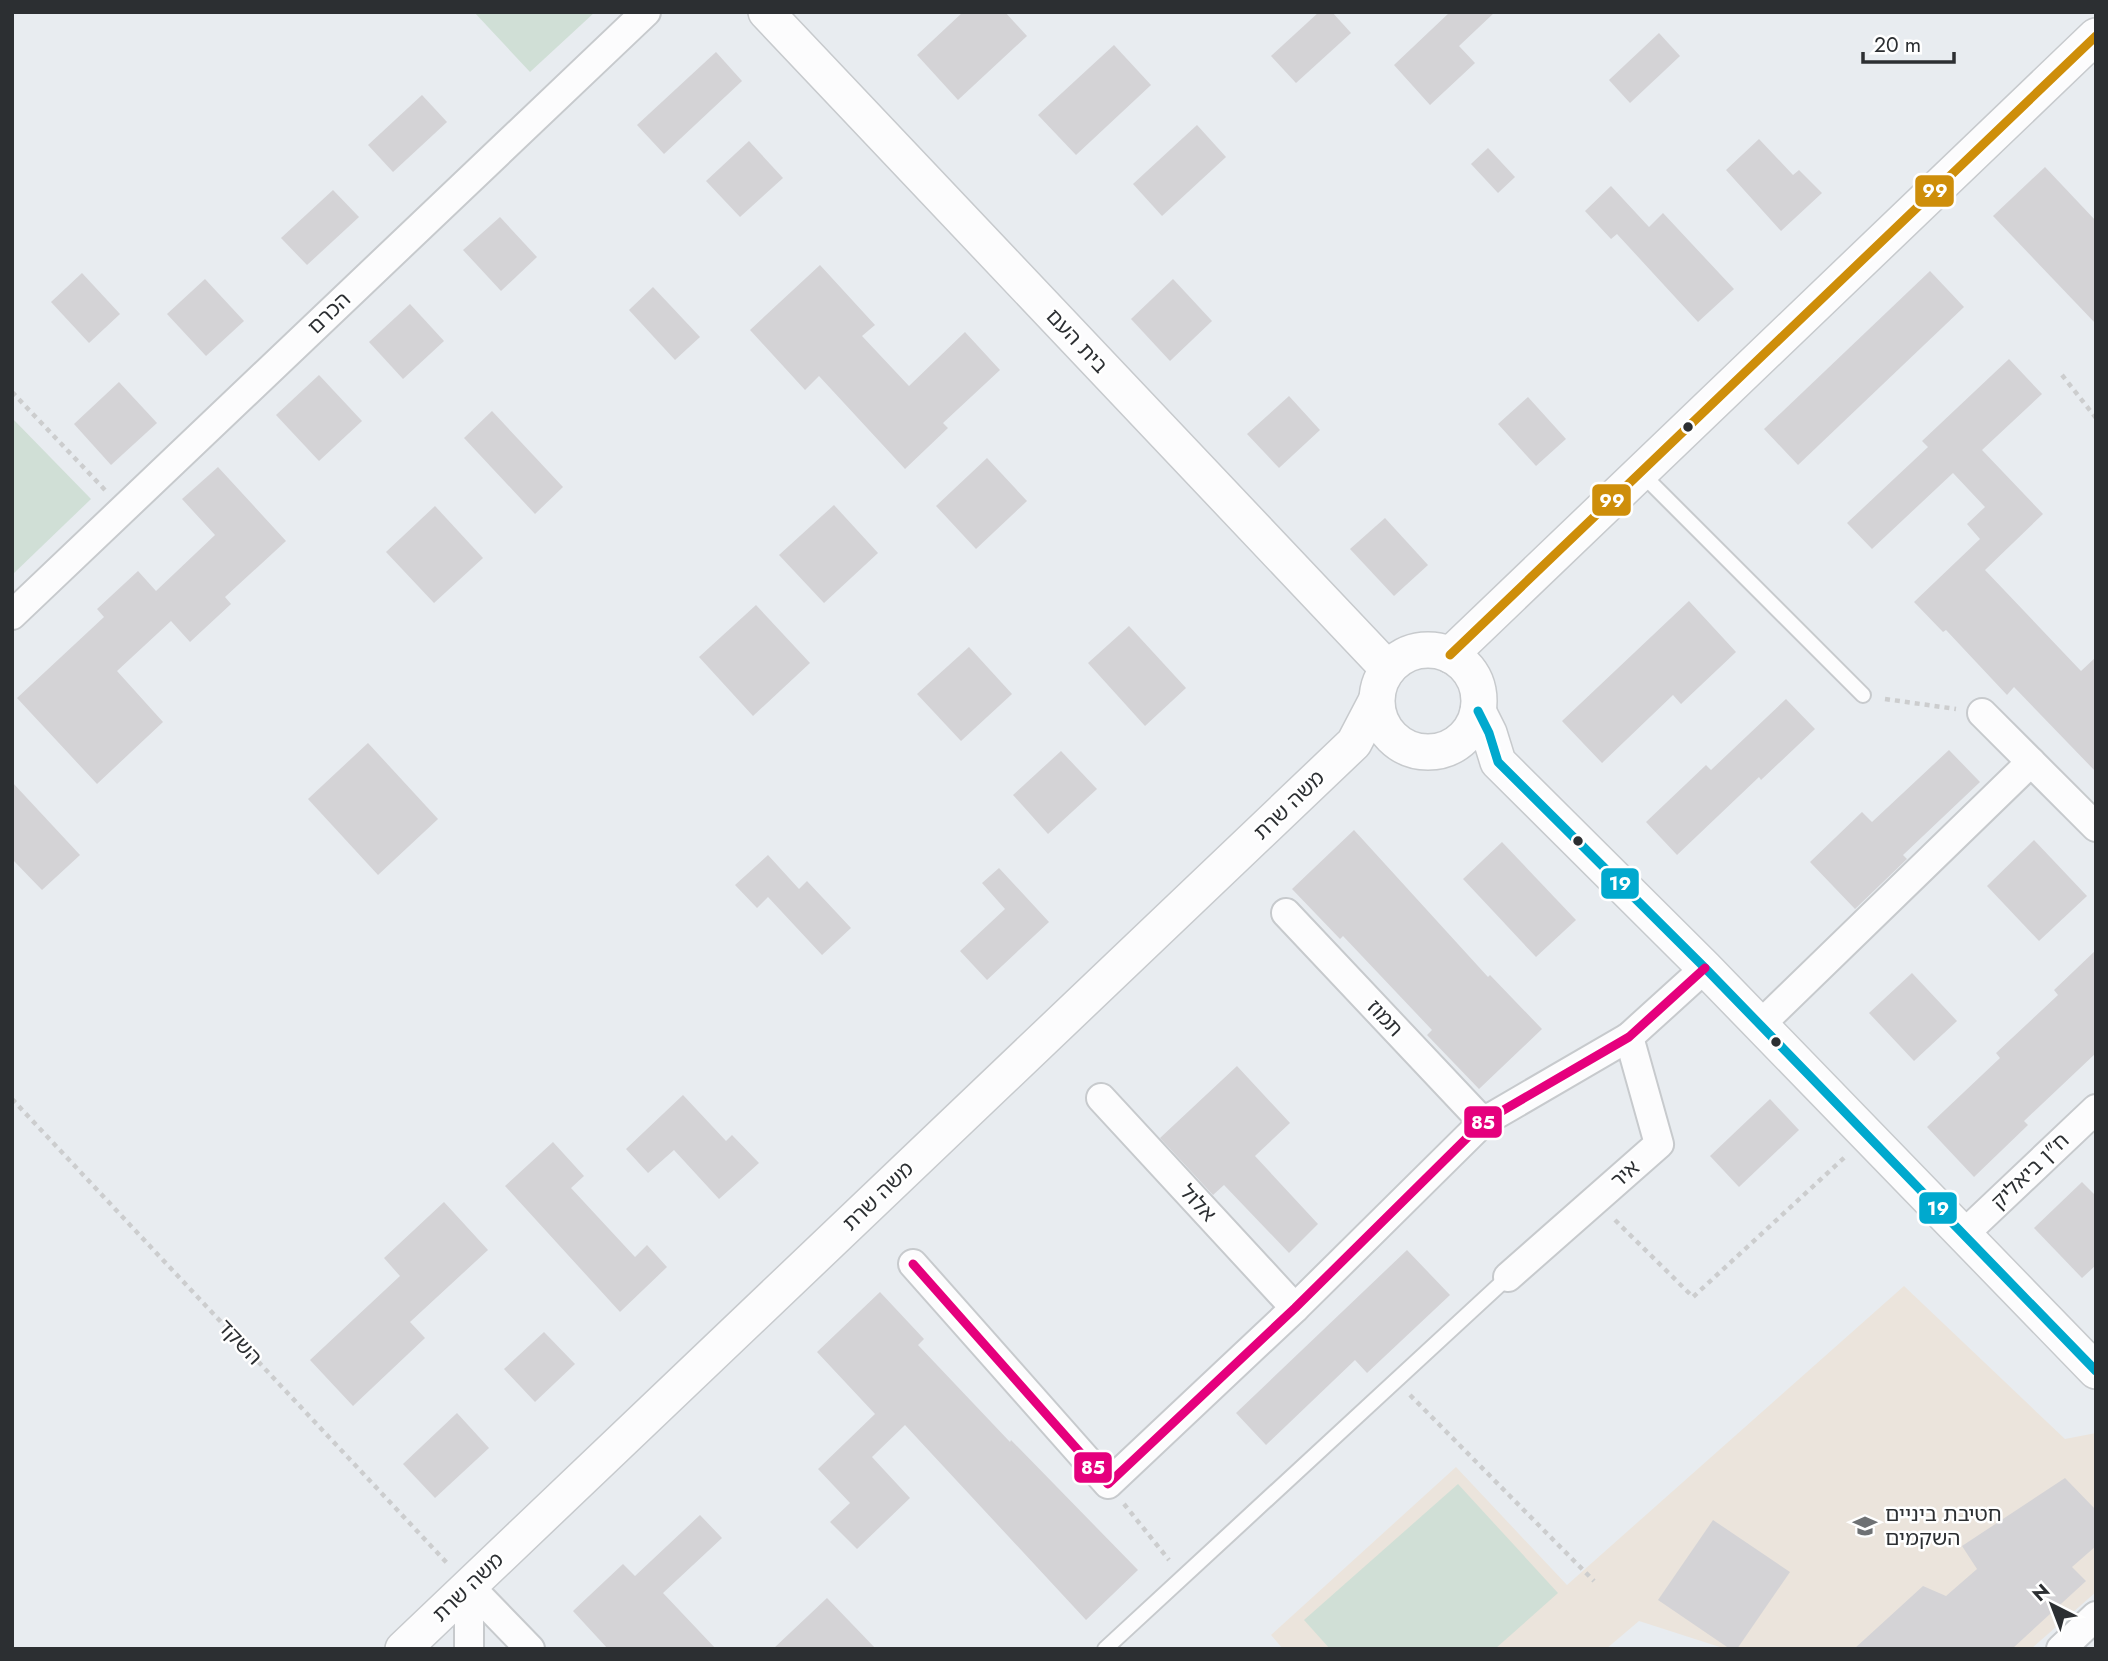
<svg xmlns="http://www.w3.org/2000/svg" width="2108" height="1661" font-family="Jost,'Noto Sans Hebrew',sans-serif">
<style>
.education{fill:#ebe4dc}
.green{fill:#d0dfd6}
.building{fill:#d4d3d6}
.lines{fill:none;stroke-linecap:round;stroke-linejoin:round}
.service-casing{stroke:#c7cacd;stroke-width:18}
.minor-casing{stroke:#c7cacd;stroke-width:32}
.tertiary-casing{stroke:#c7cacd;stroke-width:38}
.path{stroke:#cccdce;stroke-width:4.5;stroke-dasharray:5 5;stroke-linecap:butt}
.service{stroke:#fcfcfd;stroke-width:14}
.minor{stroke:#fcfcfd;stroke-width:28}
.tertiary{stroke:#fcfcfd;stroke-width:35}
.bus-1-casing{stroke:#fff;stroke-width:14}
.bus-2-casing{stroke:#fff;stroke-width:14}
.bus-3-casing{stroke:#fff;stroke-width:14}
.bus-1{stroke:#00a9ce;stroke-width:9}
.bus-2{stroke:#ce8e0a;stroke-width:9}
.bus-3{stroke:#e5007d;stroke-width:9}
.bus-dot{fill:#2c2f32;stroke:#fff;stroke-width:2.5}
.labels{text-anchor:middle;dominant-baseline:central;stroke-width:5;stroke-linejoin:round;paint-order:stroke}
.street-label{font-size:21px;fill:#2c2f32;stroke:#fff}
.poi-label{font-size:21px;fill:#2c2f32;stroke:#fff;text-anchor:start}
.line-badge{stroke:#fff;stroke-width:2.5}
.badge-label{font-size:19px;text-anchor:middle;font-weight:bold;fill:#fff}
</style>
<rect width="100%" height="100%" fill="#e8ecf0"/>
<!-- education -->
<polygon class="education" points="1904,1286 2065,1439 2096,1433 2096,1592 2031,1649 1726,1649 1639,1621 1606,1649 1283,1649 1271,1635 1456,1467 1567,1585"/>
<!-- green -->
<g class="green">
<polygon points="474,12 595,12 530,72"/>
<polygon points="12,418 91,499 12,575"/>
<polygon points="1458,1484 1558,1593 1495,1649 1330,1649 1304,1620"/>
</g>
<!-- building -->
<g class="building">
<polygon points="963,12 1005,12 1027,36 958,100 917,55"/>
<polygon points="1319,12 1332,12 1351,33 1296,83 1271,56"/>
<polygon points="1450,12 1495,12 1459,46 1475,63 1430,105 1394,65"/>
<polygon points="1659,33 1680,56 1630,103 1609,80"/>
<polygon points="1114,45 1151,85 1076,155 1038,115"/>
<polygon points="716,52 742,81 664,154 637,125"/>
<polygon points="422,95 447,122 393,172 368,145"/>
<polygon points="1197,125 1226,157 1162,216 1133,184"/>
<polygon points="1759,139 1793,175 1799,170 1822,193 1781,231 1726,170"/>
<polygon points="749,141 783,178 740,217 706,181"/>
<polygon points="1488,148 1515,177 1498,193 1471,164"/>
<polygon points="2045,167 2096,221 2096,324 1993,216"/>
<polygon points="1611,186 1649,227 1663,213 1734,289 1698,322 1617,234 1611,239 1585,211"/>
<polygon points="333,190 359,217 307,265 281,238"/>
<polygon points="500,217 537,257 501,291 463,250"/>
<polygon points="820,265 875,325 862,336 909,386 965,332 1000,370 943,423 948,428 905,469 819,376 805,390 750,330"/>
<polygon points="1930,271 1964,307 1798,465 1764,429"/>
<polygon points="82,273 120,314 89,343 51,302"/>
<polygon points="205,279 244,321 206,356 167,314"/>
<polygon points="1173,279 1212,321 1170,361 1131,319"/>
<polygon points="653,287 700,337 675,360 629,310"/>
<polygon points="410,304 444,341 403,379 369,342"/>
<polygon points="2009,359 2042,394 1982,450 2043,514 1985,570 2081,671 2096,657 2096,772 2014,687 2007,695 1946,630 1943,632 1914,602 1980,539 1967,524 1985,507 1953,473 1872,549 1847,523 1928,447 1922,441"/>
<polygon points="319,375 362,421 319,461 276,415"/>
<polygon points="119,382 157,423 111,465 74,424"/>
<polygon points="1289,396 1320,430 1279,468 1247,434"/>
<polygon points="1528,397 1566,439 1536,466 1498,424"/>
<polygon points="492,411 563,487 535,514 464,438"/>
<polygon points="987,458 1027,501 976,549 936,506"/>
<polygon points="218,467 286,541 225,597 231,604 190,642 171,621 117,671 163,722 97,784 17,698 104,617 97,609 138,571 156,591 215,535 182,499"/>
<polygon points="834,505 878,553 824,603 779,555"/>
<polygon points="435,506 483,558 434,603 386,552"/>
<polygon points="1385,518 1428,565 1394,596 1350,549"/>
<polygon points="1689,601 1736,652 1681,704 1673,695 1602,763 1562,721"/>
<polygon points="756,605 810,663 753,716 699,657"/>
<polygon points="1129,626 1186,688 1145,726 1088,663"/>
<polygon points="969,647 1012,694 961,741 917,694"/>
<polygon points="1786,699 1815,729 1761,780 1759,777 1677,855 1646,822 1706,765 1711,770"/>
<polygon points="368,743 438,819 378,875 308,799"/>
<polygon points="1949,750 1980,782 1903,855 1907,859 1855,909 1810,862 1862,812 1872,822"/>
<polygon points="1061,751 1097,789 1048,834 1013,795"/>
<polygon points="12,782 80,855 42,890 12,859"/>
<polygon points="1354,830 1488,977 1490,975 1542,1029 1479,1089 1427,1035 1432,1030 1343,936 1340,939 1292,889"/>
<polygon points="2034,840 2087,896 2039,941 1987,886"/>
<polygon points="1502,842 1576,920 1536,957 1463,879"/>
<polygon points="768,855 799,889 807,881 851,928 822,955 768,897 757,908 735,885"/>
<polygon points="999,868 1049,922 987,980 960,951 1005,909 982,883"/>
<polygon points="2096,950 2096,1053 2024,1121 2028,1125 1974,1177 1927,1127 2000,1058 1996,1053 2058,995 2054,990"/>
<polygon points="1912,973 1957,1021 1914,1061 1869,1013"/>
<polygon points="1237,1066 1290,1123 1255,1156 1318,1224 1289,1253 1224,1185 1213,1195 1160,1138"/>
<polygon points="683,1095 726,1141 732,1135 759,1163 719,1199 674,1150 648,1173 626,1149"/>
<polygon points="1770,1099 1799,1130 1739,1187 1710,1156"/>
<polygon points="553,1142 584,1176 571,1188 635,1257 647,1245 667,1267 620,1312 505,1186"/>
<polygon points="2082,1182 2096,1196 2096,1265 2082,1278 2034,1228"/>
<polygon points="444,1202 488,1250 410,1322 425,1338 353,1406 310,1360 400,1276 384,1258"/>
<polygon points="1407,1250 1450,1295 1367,1373 1355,1360 1266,1445 1236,1413"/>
<polygon points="880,1292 924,1339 918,1345 1010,1442 1011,1440 1138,1570 1086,1620 905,1425 872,1457 910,1498 857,1549 830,1522 850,1503 818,1469 875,1414 817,1352"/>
<polygon points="544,1332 575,1364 535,1402 504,1369"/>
<polygon points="457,1413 489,1448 435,1498 403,1464"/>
<polygon points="2065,1478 2096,1510 2096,1546 2072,1567 2086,1581 2012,1649 1854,1649 1923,1586 1946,1596 1977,1569 1962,1546"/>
<polygon points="700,1515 722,1538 663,1593 716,1649 608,1649 573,1611 623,1564 635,1576"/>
<polygon points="1713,1520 1790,1572 1737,1649 1730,1649 1658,1600"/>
<polygon points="827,1598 876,1649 773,1649"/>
</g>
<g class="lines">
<!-- service casing -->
<g class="service-casing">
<g id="service">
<polyline points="1641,473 1863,695"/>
<polyline points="1105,1649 1508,1277"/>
</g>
</g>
<!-- minor casing -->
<g class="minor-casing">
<g id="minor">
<polyline points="12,615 646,12"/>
<polyline points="1982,713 2096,827"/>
<polyline points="1286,913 1483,1122"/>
<polyline points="1761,1024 2031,762"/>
<polyline points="1101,1098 1295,1308"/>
<polyline points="1964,1234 2096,1109"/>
<polyline points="913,1264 1108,1484 1295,1308 1483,1122 1629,1037 1705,968"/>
<polyline points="1508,1277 1659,1144 1629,1037"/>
<polyline points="469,1586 530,1649"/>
<polyline points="469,1586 469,1649"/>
<polyline points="2061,1649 2096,1616"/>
</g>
</g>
<!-- tertiary casing -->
<g class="tertiary-casing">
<g id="tertiary">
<polyline points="766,12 1388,669"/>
<circle cx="1428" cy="701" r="51"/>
<polyline points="1450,655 2096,36"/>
<polyline points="1478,711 1489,733 1498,762 1705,968 2096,1371"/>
<polyline points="403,1649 1354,743 1376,701"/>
</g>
</g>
<!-- path -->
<g class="path">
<polyline points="2062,375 2096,418"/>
<polyline points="12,392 105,490"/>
<polyline points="1885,699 1956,709"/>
<polyline points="12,1099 447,1563"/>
<polyline points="1615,1220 1693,1297 1846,1156"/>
<polyline points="1410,1395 1594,1581"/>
<polyline points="1124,1504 1169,1560"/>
</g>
<!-- service -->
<use href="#service" class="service"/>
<!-- minor -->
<use href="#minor" class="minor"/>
<!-- tertiary -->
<use href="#tertiary" class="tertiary"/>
<!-- bus-1 casing -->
<g class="bus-1-casing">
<polyline id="bus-1" points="1478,711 1489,733 1498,762 1705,968 2096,1371"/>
</g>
<!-- bus-2 casing -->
<g class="bus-2-casing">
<polyline id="bus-2" points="1450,655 2096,36"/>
</g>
<!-- bus-3 casing -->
<g class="bus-3-casing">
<polyline id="bus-3" points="913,1264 1108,1484 1295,1308 1483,1122 1629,1037 1705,968"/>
</g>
<!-- bus-1 -->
<use href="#bus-1" class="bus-1"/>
<!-- bus-2 -->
<use href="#bus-2" class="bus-2"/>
<!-- bus-3 -->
<use href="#bus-3" class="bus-3"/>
</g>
<!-- icons -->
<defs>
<g id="school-bare" transform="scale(1.89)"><path d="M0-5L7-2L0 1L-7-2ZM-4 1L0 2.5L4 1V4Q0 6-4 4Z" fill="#6e7174" stroke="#fff" stroke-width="2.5" paint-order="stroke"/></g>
</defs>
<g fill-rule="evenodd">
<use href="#school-bare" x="1865" y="1526"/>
</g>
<!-- markers -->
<g class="bus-dot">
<circle cx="1688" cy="427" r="6"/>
<circle cx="1578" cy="841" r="6"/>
<circle cx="1776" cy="1042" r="6"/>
</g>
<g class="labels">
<!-- street labels -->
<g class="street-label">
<text transform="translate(329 313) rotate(-44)">הכרם</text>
<text transform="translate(1077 341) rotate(47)">בית העם</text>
<text transform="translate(1289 805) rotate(-44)">משה שרת</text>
<text transform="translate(1385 1018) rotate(47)">תמוז</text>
<text transform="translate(2030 1171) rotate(-44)">ח"ן ביאליק</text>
<text transform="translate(1625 1174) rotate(-41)">איר</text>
<text transform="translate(878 1196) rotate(-44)">משה שרת</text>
<text transform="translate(1198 1203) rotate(47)">אלול</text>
<text transform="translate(240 1342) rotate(47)">השקד</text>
<text transform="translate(468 1587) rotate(-44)">משה שרת</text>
</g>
<!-- poi labels -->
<g class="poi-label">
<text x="1885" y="1514">חטיבת ביניים<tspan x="1885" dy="24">השקמים</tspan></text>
</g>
</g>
<g class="line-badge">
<rect x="1914" y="174" width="41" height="34" rx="7" fill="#ce8e0a"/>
<rect x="1591" y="483" width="41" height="34" rx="7" fill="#ce8e0a"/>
<rect x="1600" y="867" width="40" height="33" rx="7" fill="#00a9ce"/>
<rect x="1463" y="1105" width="40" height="34" rx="7" fill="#e5007d"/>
<rect x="1918" y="1191" width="40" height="34" rx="7" fill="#00a9ce"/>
<rect x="1073" y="1451" width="40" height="33" rx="7" fill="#e5007d"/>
</g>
<g class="badge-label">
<text x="1935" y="197">99</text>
<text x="1612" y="507">99</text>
<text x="1620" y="890">19</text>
<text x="1483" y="1129">85</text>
<text x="1938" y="1215">19</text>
<text x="1093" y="1474">85</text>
</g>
<!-- border -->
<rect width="2108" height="1661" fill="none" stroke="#2c2f32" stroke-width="28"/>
<!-- north arrow -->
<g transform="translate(2052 1605) rotate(318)" stroke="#ffffff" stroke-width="5" paint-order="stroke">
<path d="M0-5L12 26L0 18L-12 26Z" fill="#2c2f32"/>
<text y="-10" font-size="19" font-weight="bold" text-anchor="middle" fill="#2c2f32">N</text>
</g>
<!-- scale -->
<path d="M1863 52v10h91v-10" fill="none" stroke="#2c2f32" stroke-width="3.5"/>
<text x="1874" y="52" font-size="21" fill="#2c2f32" stroke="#ffffff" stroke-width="5" paint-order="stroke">20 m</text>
</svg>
